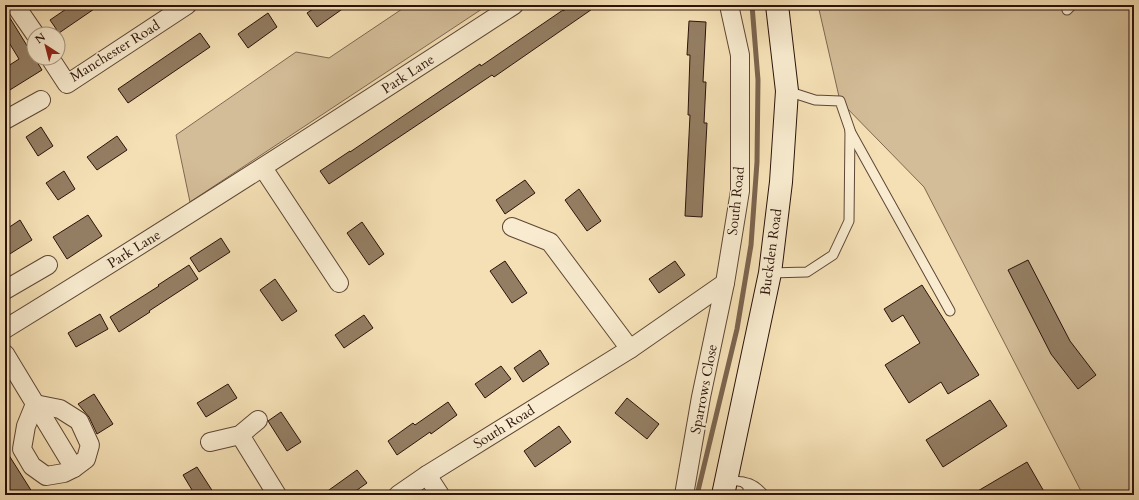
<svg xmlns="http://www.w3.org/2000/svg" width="1139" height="500" font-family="Cardo,serif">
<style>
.green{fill:#d3bd98;stroke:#7f6851}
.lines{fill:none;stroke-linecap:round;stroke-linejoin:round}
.stream{stroke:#7b644e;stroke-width:5}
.building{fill:#947e63;stroke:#2b130a}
.service-casing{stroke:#5e4635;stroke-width:11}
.minor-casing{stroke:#5e4635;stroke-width:20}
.secondary-casing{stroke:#2b130a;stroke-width:24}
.service{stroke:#f8ebcf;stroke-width:9}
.minor{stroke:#f8ebcf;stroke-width:18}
.secondary{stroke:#f8ebcf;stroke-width:22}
.labels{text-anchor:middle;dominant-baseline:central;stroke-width:3;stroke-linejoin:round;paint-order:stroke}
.street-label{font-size:14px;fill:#2b130a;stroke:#f8ebcf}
</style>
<rect width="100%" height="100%" fill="#f5e0b5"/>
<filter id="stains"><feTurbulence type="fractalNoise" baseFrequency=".005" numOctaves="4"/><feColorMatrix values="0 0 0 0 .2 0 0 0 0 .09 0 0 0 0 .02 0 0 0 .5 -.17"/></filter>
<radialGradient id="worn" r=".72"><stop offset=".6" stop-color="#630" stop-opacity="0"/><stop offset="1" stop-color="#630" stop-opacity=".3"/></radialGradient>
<!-- green -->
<g class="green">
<polygon points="408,5 488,5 190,202 176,135 296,52 329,58"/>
<polygon points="818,5 1134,5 1134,495 1083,495 924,187 840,101"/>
</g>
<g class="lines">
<!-- stream -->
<polyline class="stream" points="697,495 737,329 751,245 757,162 758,80 752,5"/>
</g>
<!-- building -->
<g class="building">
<polygon points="72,5 100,5 59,33 50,20"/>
<polygon points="319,5 348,5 317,27 307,13"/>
<polygon points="572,5 598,5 494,77 492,75 329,184 320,171 350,151 350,152 480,64 481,66 563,10 563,11"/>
<polygon points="5,10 42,70 5,93 5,68 19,59 5,36"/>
<polygon points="268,13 277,27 248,48 238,34"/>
<polygon points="689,21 706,22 703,82 706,82 704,123 707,123 702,217 685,216 690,115 688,115 690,55 687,55"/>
<polygon points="200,33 210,47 128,103 118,89"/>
<polygon points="41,127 53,146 38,156 26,137"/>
<polygon points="117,136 127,150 97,170 87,157"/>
<polygon points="64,171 75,189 58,200 46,183"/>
<polygon points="525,180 535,193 505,214 496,200"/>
<polygon points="579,189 601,221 587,231 565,200"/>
<polygon points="88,215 102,236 67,259 53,237"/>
<polygon points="20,220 32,240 5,257 5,230"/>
<polygon points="362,222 384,254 369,265 347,233"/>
<polygon points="221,238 230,252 199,272 190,258"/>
<polygon points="1028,260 1070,341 1096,375 1078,389 1051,354 1008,270"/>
<polygon points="505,261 527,293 512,303 490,271"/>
<polygon points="675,261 685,275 659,293 649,279"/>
<polygon points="189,265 198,279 149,311 150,312 119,332 110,317 159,286 158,285"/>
<polygon points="275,279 297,311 282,321 260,290"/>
<polygon points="922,285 979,375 948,394 941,382 909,403 885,365 920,343 903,315 892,322 884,309"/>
<polygon points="100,314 108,329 76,347 68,333"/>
<polygon points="364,315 373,328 344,348 335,335"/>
<polygon points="540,350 549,364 523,382 514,368"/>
<polygon points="501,366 511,379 485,398 475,384"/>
<polygon points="228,384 237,398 206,417 197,403"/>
<polygon points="94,394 113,424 97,434 89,417 78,404"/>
<polygon points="627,398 659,424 647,439 615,413"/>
<polygon points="990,400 1007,426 943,467 926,440"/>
<polygon points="448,402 457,415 431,434 430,432 397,455 388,441 413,423 415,425"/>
<polygon points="281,412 301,442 287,451 268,421"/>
<polygon points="559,426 571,442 535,467 524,451"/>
<polygon points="5,449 34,495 13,495 5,483"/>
<polygon points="1027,462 1046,495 971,495"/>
<polygon points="197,467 215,495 195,495 183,475"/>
<polygon points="357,470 367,483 350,495 322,495"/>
</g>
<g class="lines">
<!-- service casing -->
<g class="service-casing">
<g id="service">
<polyline points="1067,10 1072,5"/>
<polyline points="850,131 950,311"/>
<polyline points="770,273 807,272 833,255 849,221 850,130 840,101 815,100 787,91"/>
<path d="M 727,480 C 744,482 752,481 764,495"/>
<polyline points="743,482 748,486 748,495"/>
</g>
</g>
<!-- minor casing -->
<g class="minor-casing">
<g id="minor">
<polyline points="15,5 35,34"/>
<polyline points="50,58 67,84 187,5"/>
<polyline points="5,120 41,100"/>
<polyline points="263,168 339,283"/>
<polyline points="512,227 550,242 630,349"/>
<polyline points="5,290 48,265"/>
<path d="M 5,329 C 176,224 345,115 514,5"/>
<polyline points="5,354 74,468"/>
<polygon points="35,404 60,409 79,421 90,445 86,459 74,468 64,473 46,476 32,466 22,449 26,426"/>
<polyline points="240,435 277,495"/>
<polyline points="210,442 240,435 258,420"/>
<polyline points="427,475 440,495"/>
<polyline points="398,495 427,475 630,349 725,283 740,191 740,55 729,5"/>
<polyline points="684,495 701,397 725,283"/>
</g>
</g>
<!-- secondary casing -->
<g class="secondary-casing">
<polyline id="secondary" points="723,495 770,273 781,182 787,91 777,5"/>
</g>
<!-- service -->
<use href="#service" class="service"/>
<!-- minor -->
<use href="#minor" class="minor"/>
<!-- secondary -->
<use href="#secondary" class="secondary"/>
</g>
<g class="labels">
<!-- street labels -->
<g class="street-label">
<text transform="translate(115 51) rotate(-32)">Manchester Road</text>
<text transform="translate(408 74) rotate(-33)">Park Lane</text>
<text transform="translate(736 201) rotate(-84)">South Road</text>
<text transform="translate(134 249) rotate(-32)">Park Lane</text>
<text transform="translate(771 252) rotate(-82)">Buckden Road</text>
<text transform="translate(704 389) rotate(-79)">Sparrows Close</text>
<text transform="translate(504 427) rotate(-32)">South Road</text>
</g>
</g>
<!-- margin -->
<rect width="1139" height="500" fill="none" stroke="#f5e0b5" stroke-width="20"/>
<rect x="6" y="6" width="1127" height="488" fill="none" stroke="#2b130a" stroke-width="2"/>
<rect x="10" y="10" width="1119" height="480" fill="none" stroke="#2b130a"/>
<!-- north arrow -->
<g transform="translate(46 46) rotate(324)"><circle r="19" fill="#f8ebcf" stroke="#a69580"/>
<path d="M0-3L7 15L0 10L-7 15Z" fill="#8f2418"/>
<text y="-6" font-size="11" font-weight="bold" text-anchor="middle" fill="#2b130a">N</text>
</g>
<rect width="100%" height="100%" filter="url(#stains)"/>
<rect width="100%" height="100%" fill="url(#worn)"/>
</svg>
